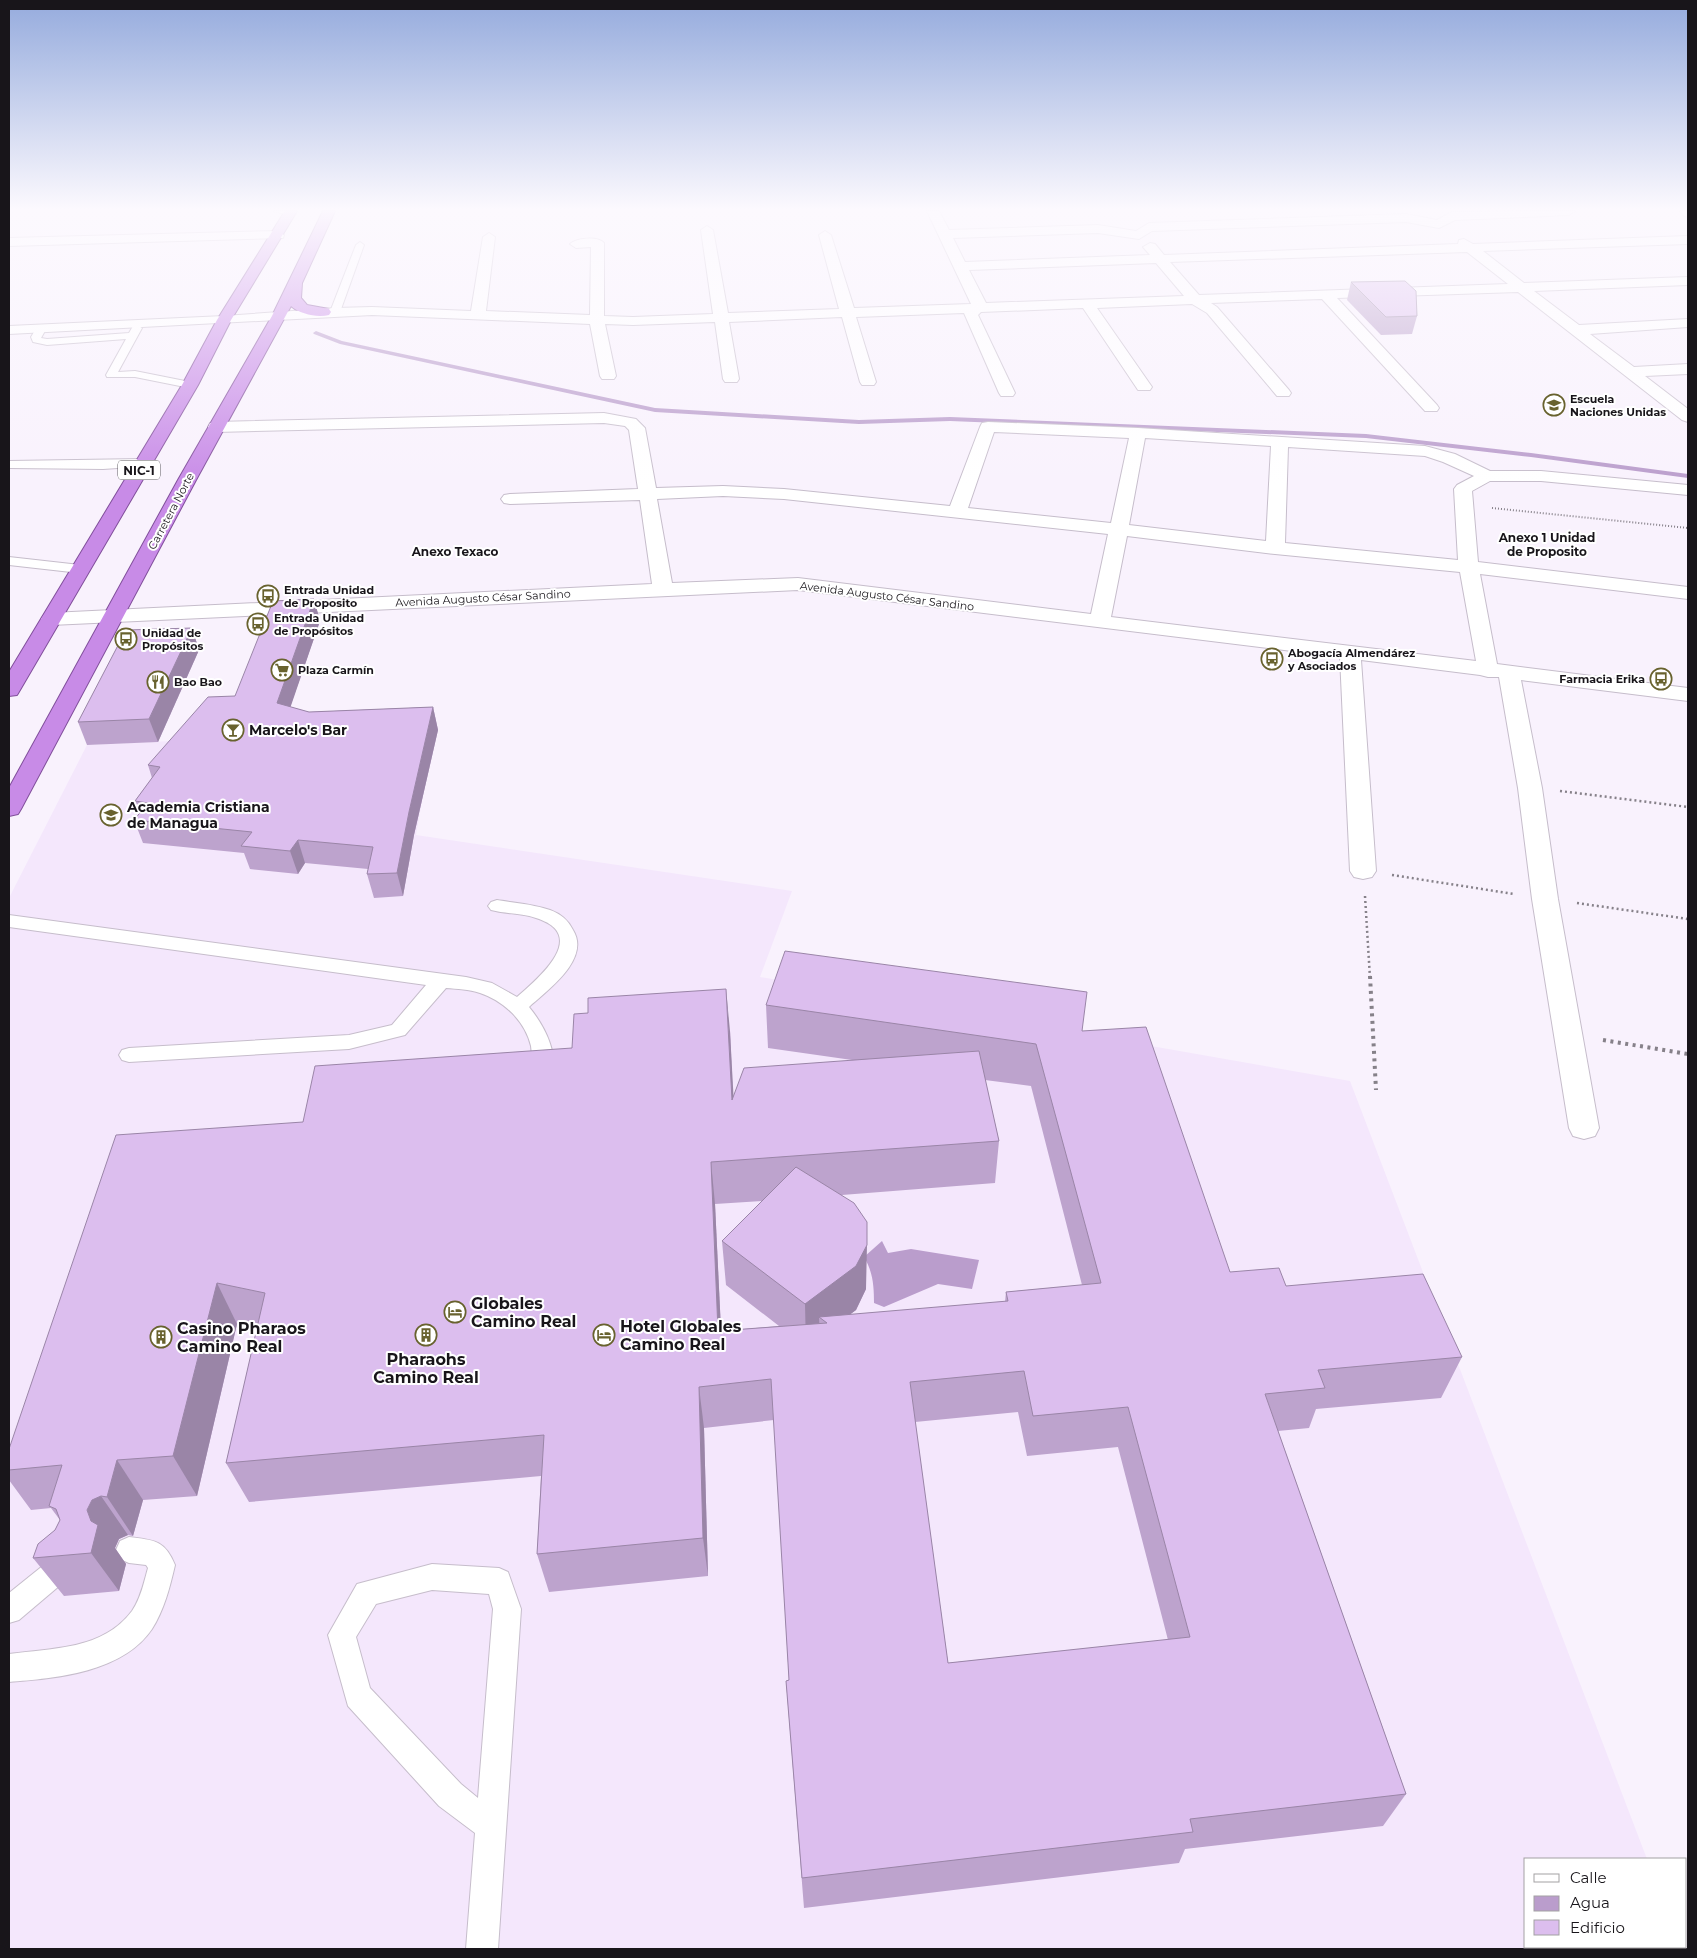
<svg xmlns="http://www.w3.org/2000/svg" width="1697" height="1958" font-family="Montserrat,sans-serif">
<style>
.built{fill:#f4e7fc}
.water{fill:#ba9dcc}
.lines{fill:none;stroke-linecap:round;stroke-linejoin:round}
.stream{fill:#ba9dcc;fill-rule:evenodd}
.service-casing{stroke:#c6bdcb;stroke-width:2}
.minor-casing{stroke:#c6bdcb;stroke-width:2}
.tertiary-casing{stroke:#c6bdcb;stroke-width:2}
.trunk-casing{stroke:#814f9b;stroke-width:2}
.path-far2{stroke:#868189;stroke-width:2;stroke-dasharray:1 2;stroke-linecap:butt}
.path-far1{stroke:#868189;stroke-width:2.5;stroke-dasharray:2 3;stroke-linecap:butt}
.path{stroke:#868189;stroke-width:4;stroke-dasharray:3 4.5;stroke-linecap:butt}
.service{fill:#fff;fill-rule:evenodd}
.minor{fill:#fff;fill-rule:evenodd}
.tertiary{fill:#fff;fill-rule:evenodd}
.trunk{fill:#c88be7;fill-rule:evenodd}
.wall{fill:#bda3cd;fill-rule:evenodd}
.shaded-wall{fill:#9a85a7}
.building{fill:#dcbeee;stroke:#9a85a7;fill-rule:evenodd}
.labels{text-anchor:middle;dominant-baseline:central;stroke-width:4;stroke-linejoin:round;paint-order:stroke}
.far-poi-label{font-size:11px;font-weight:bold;fill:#18151a;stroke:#fff;text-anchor:start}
.far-street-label{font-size:11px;fill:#18151a;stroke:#fff}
.shield{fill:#fff;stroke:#5d5b5f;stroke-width:1}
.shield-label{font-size:12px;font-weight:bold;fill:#18151a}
.far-neighbourhood-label{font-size:12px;font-weight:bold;fill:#18151a;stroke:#fff}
.poi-label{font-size:14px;font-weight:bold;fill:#18151a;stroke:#fff;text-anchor:start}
.near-poi-label{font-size:16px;font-weight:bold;fill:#18151a;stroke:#fff;text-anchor:start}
</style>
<rect width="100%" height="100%" fill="#f9f2fd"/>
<!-- built -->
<polygon class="built" points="280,736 422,801 416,835 792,891 760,977 1350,1081 1647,1859 1526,1859 1526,1947 1680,1947 1681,1949 9,1949 9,898 87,745"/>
<!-- water -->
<path class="water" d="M 882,1241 L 888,1253 L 911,1249 L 979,1260 L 972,1289 L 938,1284 L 884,1307 L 874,1303 C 874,1286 873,1272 864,1257 Z"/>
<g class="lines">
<!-- stream -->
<polygon class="stream" points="316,331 342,341 655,408 859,420 950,417 1366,434 1531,453 1688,474 1688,478 1531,457 1366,438 950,421 859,424 655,412 340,344 314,334 313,333"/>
<!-- service casing -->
<g class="service-casing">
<g id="service">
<polygon points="274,211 294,211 295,213 291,216"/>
<polygon points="360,242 364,245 340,312 335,315 332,314 330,312 356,245"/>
<polygon points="137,325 142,328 118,372 135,371 190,382 194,383 195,385 194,387 190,388 135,377 107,377 106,375 126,339 47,345 33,342 31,337 37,327 41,326 46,329 41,338 47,339 129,333 133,326"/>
<polygon points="143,459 149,463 147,466 103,469 9,468 9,461"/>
<polygon points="9,557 80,565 87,569 80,573 9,565"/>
<path d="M 497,900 C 515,903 533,904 550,910 C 561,914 568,920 573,930 C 591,959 548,990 529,1007 C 544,1025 562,1058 549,1080 L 542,1082 L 535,1080 C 529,1071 533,1057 531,1046 C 525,1021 504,1001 480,993 C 469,989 457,989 446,988 L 405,1035 L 349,1049 L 129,1062 L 122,1060 L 119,1055 L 122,1050 L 129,1048 L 349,1035 L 392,1025 L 426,985 L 9,927 L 9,915 L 466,977 L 492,983 L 517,997 C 539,978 590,935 536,918 C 522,913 506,914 491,910 L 488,906 L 491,902 Z"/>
<path d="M 129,1537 C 154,1540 165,1540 175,1565 C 170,1587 164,1610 152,1629 C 122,1673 56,1678 9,1682 L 9,1654 C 52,1648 103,1650 132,1611 C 141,1598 144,1582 148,1568 L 146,1565 L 129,1563 L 120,1559 L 116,1550 L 120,1541 Z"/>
<polygon points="69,1548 78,1552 82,1561 78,1570 19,1620 9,1623 9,1593 60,1552"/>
<path d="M 432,1564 L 499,1568 L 508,1572 L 521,1609 L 498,1949 L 466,1949 L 475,1833 L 439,1806 L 348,1706 L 328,1635 L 357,1584 ZM 432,1590 L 489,1594 L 493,1609 L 478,1798 L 461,1784 L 370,1688 L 356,1637 L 376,1604 Z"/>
</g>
</g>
<!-- minor casing -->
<g class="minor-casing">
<g id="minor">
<path d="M 927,211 L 939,211 L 949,230 L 1098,225 L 1136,231 L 1149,223 L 1406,214 L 1437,220 L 1452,212 L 1575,211 L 1569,215 L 1455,220 L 1439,228 L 1406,222 L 1152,231 L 1139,239 L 1098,233 L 953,238 L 965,262 L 1150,255 L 1143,247 L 1150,243 L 1155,244 L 1164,255 L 1458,244 L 1459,240 L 1464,239 L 1473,244 L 1688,236 L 1688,244 L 1483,251 L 1524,283 L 1688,277 L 1688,285 L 1534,291 L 1579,325 L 1688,319 L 1688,327 L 1590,334 L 1634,367 L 1688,364 L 1688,374 L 1645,376 L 1688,409 L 1688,422 L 1682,420 L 1518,292 L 1337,298 L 1437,405 L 1439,408 L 1437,411 L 1425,411 L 1322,299 L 1211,303 L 1217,307 L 1289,390 L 1291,393 L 1289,396 L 1277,396 L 1207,313 L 1192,304 L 1097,308 L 1152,387 L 1150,390 L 1138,390 L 1083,308 L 981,312 L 978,315 L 1015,393 L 1013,396 L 1001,396 L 999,393 L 964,313 L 856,317 L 876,382 L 874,385 L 862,385 L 860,382 L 842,317 L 729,322 L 739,379 L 737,382 L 725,382 L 723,379 L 715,322 L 633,325 L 605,324 L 616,376 L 614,379 L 602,379 L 600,376 L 590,324 L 372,315 L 9,334 L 9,326 L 224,316 L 335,308 L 372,307 L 471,311 L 483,237 L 489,233 L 495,237 L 486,311 L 590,315 L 591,247 L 576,248 L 570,244 C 576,238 598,236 604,243 L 604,316 L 633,317 L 713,314 L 701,230 L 707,226 L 713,230 L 728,313 L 839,309 L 819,235 L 825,231 L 831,235 L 854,308 L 971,304 ZM 1467,252 L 1508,284 L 1199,295 L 1170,262 ZM 1156,263 L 1184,296 L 986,303 L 969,270 Z"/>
<polygon points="278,231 284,235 283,238 9,246 9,238"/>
<path d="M 604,413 L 636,419 L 645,428 L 656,488 L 723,486 L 784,489 L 950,506 L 980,427 L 982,423 L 988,422 L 1138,428 L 1425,446 L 1455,454 L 1490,471 L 1541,471 L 1688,485 L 1688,495 L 1541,481 L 1490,481 L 1472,491 L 1478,562 L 1688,587 L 1688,599 L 1480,574 L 1497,664 L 1688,688 L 1688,701 L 1521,680 L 1542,788 L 1558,899 L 1599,1128 L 1595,1136 L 1584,1139 L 1573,1136 L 1569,1128 L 1532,899 L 1518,788 L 1499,677 L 1488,677 L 1480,675 L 1361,660 L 1376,871 L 1372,877 L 1363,879 L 1354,877 L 1350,871 L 1340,657 L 798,590 L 51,625 L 44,623 L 41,619 L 44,615 L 51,613 L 652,584 L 640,500 L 510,504 L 504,503 L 501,499 L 504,495 L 510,494 L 638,489 L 629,430 L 625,426 L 604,423 L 216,432 L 210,431 L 208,427 L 210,423 L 216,422 ZM 994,432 L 1129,438 L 1111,523 L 968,508 ZM 1145,438 L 1271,446 L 1266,541 L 1129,525 ZM 1288,447 L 1425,456 L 1443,462 L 1474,476 L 1457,485 L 1454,489 L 1458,560 L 1285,543 ZM 723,496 L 784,499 L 1108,534 L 1091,614 L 798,578 L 672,583 L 657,499 ZM 1127,536 L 1275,554 L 1460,572 L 1476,661 L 1111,617 Z"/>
</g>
</g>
<!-- tertiary casing -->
<g class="tertiary-casing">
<polygon id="tertiary" points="1680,211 1688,211 1688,217 1684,216"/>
</g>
<!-- trunk casing -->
<g class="trunk-casing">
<g id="trunk">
<polygon points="285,211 297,211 231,320 198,385 20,690 17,695 9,696 9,672 182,385 217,320"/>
<path d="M 323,211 L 335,211 L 302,283 L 301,298 L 307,305 L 329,309 L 331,312 L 329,315 C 317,318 300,314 291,306 L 196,480 L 21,809 L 18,814 L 9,816 L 9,788 L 178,480 L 272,316 Z"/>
</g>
</g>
<!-- path-far2 -->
<polyline class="path-far2" points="1492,508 1688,528"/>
<!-- path-far1 -->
<g class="path-far1">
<polyline points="1560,791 1688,807"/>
<polyline points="1392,875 1514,894"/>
<polyline points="1365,896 1370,978"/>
<polyline points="1577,903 1688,919"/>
</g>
<!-- path -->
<g class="path">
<polyline points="1370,976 1376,1090"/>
<polyline points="1603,1040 1688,1054"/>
</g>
<!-- service -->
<use href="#service" class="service"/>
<!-- minor -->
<use href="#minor" class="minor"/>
<!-- tertiary -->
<use href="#tertiary" class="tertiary"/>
<!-- trunk -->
<use href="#trunk" class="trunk"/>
</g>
<!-- wall -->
<g class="wall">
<polygon points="1351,282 1417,316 1412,334 1381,335 1347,300"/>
<polygon points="314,599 320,621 290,707 309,712 433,707 438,730 414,835 403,896 374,898 367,874 368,869 305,863 298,874 250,869 244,853 143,843 134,820 140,813 135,801 152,778 148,765 235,696"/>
<polygon points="192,628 199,650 158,742 87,745 78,722"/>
<path d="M 766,1005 L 1082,1031 L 1230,1272 L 1286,1286 L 1462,1357 L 1441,1398 L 1316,1409 L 1309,1428 L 1278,1431 L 1406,1794 L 1383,1826 L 1185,1849 L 1179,1863 L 804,1908 L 786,1681 L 789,1680 L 774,1420 L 704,1428 L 708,1576 L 549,1592 L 537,1554 L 541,1476 L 249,1502 L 226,1463 L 257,1329 L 237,1324 L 197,1496 L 143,1500 L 133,1536 L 128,1535 L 119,1539 L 115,1548 L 126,1564 L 119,1591 L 64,1596 L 33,1558 L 55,1530 L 60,1520 L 51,1508 L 31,1510 L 9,1480 L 9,1449 L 303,1122 L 572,1048 L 730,1031 L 733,1098 L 852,1060 L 768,1048 ZM 985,1080 L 1031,1086 L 1082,1285 L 1006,1292 L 1005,1302 L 849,1315 L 856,1310 L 866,1289 L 842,1195 L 995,1183 L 999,1141 ZM 762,1201 L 722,1241 L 726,1285 L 779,1326 L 721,1331 L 715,1204 ZM 1018,1412 L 1027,1456 L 1118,1447 L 1168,1640 L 948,1663 L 915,1422 Z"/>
</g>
<!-- shaded-wall -->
<g class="shaded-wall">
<polygon points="314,599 320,621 284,726 277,703"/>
<polygon points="192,628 199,650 158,742 149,719"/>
<polygon points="433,707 438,730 414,835 403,896 397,873 409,812"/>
<polygon points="298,840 305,863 298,874 290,851"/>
<polygon points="726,989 730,1031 736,1143 732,1100"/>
<polygon points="711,1162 715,1204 723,1372 718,1331"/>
<polygon points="867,1245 866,1289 856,1310 827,1332 827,1323 819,1317 820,1337 806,1348 805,1304"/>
<polygon points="217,1283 237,1324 197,1496 173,1456"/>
<polygon points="699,1387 704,1428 708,1576 703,1538"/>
<polygon points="117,1460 143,1500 133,1536 107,1497"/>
<polygon points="101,1496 128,1535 119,1539 115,1548 126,1564 119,1591 91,1553 91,1521 87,1510 92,1500"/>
</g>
<!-- building -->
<g class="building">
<polygon points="1405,281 1416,291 1417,316 1386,317 1351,282"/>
<polygon points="314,599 277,703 309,712 433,707 409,812 397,873 367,874 373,847 298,840 290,851 241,846 252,832 134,820 148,803 135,801 160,767 148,765 208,697 235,696 273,601"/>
<polygon points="192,628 149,719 78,722 126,630"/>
<path d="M 785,951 L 1087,992 L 1082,1031 L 1146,1027 L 1230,1272 L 1279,1268 L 1286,1286 L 1423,1274 L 1462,1357 L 1318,1370 L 1325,1388 L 1265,1394 L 1406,1794 L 1190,1819 L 1193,1832 L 802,1878 L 786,1681 L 789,1680 L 771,1379 L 699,1387 L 703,1538 L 537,1554 L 544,1435 L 226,1463 L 265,1293 L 217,1283 L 173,1456 L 117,1460 L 107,1497 L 101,1496 L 92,1500 L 87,1510 L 91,1521 L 98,1525 L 91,1553 L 33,1558 L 38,1544 L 55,1530 L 60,1520 L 56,1509 L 49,1506 L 62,1465 L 9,1470 L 9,1449 L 116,1135 L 303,1122 L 315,1066 L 572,1048 L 574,1014 L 588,1013 L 588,998 L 726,989 L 732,1100 L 744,1068 L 979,1051 L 999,1141 L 711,1162 L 718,1331 L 827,1323 L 819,1317 L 1008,1301 L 1006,1292 L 1101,1283 L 1036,1044 L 766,1005 ZM 1024,1371 L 1033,1416 L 1128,1407 L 1190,1637 L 948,1663 L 910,1382 Z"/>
<polygon points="796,1167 854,1203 867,1222 867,1245 856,1266 805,1304 722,1241"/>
</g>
<!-- sky -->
<linearGradient id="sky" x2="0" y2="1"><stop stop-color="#95abdd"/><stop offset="0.43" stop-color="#fcf9fe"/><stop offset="1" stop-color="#fcf9fe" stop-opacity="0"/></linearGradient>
<rect width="1697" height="486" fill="url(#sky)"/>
<!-- icons -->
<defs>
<g id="school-ring" transform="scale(1.125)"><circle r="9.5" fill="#fff" stroke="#68622e" stroke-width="1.5"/><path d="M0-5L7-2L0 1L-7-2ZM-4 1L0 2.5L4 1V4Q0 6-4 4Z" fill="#68622e"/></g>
<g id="bus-ring" transform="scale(1.125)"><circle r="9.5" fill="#fff" stroke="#68622e" stroke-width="1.5"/><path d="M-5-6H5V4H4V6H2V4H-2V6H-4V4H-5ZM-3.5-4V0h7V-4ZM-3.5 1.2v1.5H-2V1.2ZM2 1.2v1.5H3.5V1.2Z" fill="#68622e"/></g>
<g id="supermarket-ring" transform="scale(1.125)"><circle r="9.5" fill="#fff" stroke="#68622e" stroke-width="1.5"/><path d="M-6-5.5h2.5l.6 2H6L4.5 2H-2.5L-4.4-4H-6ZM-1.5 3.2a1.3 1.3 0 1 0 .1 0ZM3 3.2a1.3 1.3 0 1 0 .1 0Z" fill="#68622e"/></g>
<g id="restaurant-ring" transform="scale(1.125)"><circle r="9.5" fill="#fff" stroke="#68622e" stroke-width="1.5"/><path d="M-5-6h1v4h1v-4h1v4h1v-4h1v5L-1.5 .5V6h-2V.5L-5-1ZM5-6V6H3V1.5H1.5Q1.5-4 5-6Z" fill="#68622e"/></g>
<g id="bar-ring" transform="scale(1.125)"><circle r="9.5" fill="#fff" stroke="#68622e" stroke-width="1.5"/><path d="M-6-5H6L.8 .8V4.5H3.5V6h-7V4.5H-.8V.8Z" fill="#68622e"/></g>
<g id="hotel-ring" transform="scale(1.125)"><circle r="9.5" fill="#fff" stroke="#68622e" stroke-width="1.5"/><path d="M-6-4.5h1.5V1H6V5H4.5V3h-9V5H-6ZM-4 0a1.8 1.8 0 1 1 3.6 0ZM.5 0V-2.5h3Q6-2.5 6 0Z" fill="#68622e"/></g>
<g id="building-ring" transform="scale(1.125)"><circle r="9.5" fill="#fff" stroke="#68622e" stroke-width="1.5"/><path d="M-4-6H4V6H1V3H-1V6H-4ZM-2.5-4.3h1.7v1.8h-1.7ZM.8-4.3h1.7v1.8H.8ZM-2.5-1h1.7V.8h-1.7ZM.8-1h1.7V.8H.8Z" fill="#68622e"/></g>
</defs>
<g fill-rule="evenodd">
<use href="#school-ring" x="1554" y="405"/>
<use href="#bus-ring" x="268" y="596"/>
<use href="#bus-ring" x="258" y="624"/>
<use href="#bus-ring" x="126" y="639"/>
<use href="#bus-ring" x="1272" y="659"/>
<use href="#supermarket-ring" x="282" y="670"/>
<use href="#bus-ring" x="1661" y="679"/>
<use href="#restaurant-ring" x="158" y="682"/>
<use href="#bar-ring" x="233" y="730"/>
<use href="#school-ring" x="111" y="815"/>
<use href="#hotel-ring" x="455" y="1312"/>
<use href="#building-ring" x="426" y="1335"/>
<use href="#hotel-ring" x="604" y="1335"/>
<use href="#building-ring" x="161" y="1337"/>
</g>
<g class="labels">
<!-- far-poi labels -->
<g class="far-poi-label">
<text x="1570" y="399">Escuela<tspan x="1570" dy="13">Naciones Unidas</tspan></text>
<text x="284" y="590">Entrada Unidad<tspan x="284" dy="13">de Proposito</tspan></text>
<text x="274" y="618">Entrada Unidad<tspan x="274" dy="13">de Propósitos</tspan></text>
<text x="142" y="633">Unidad de<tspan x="142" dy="13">Propósitos</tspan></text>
<text x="1288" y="653">Abogacía Almendárez<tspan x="1288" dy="13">y Asociados</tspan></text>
<text x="298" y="670">Plaza Carmín</text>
<text x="1645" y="679" text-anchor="end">Farmacia Erika</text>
<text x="174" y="682">Bao Bao</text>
</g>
<!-- far-street labels -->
<g class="far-street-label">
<text transform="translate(171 511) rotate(-62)">Carretera Norte</text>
<text transform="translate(887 596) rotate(7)">Avenida Augusto César Sandino</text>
<text transform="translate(483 598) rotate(-3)">Avenida Augusto César Sandino</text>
</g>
<!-- shield labels -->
<rect class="shield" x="118" y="460.5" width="42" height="19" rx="4"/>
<g class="shield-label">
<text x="139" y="470">NIC-1</text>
</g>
<!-- far-neighbourhood labels -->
<g class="far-neighbourhood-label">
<text x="1547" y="537">Anexo 1 Unidad<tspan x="1547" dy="14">de Proposito</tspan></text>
<text x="455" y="551">Anexo Texaco</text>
</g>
<!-- poi labels -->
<g class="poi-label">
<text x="249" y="730">Marcelo's Bar</text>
<text x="127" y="807">Academia Cristiana<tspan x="127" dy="16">de Managua</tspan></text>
</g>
<!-- near-poi labels -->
<g class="near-poi-label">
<text x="471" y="1303">Globales<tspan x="471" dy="18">Camino Real</tspan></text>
<text x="620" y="1326">Hotel Globales<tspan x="620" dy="18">Camino Real</tspan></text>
<text x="177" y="1328">Casino Pharaos<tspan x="177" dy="18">Camino Real</tspan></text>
<text x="426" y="1359" text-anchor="middle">Pharaohs<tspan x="426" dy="18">Camino Real</tspan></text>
</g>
</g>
<!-- border -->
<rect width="1697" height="1958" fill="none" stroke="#18151a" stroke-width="20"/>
<!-- legend -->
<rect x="1524" y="1858" width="162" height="90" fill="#ffffff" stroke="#a3a1a3"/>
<rect x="1534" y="1874" width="25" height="8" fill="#ffffff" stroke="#a3a1a3"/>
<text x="1570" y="1883" font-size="15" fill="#18151a">Calle</text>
<rect x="1534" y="1896" width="25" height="15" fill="#ba9dcc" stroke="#a3a1a3"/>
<text x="1570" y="1908" font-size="15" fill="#18151a">Agua</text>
<rect x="1534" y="1920" width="25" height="15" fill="#dcbeee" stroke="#a3a1a3"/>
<text x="1570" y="1933" font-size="15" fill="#18151a">Edificio</text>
</svg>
